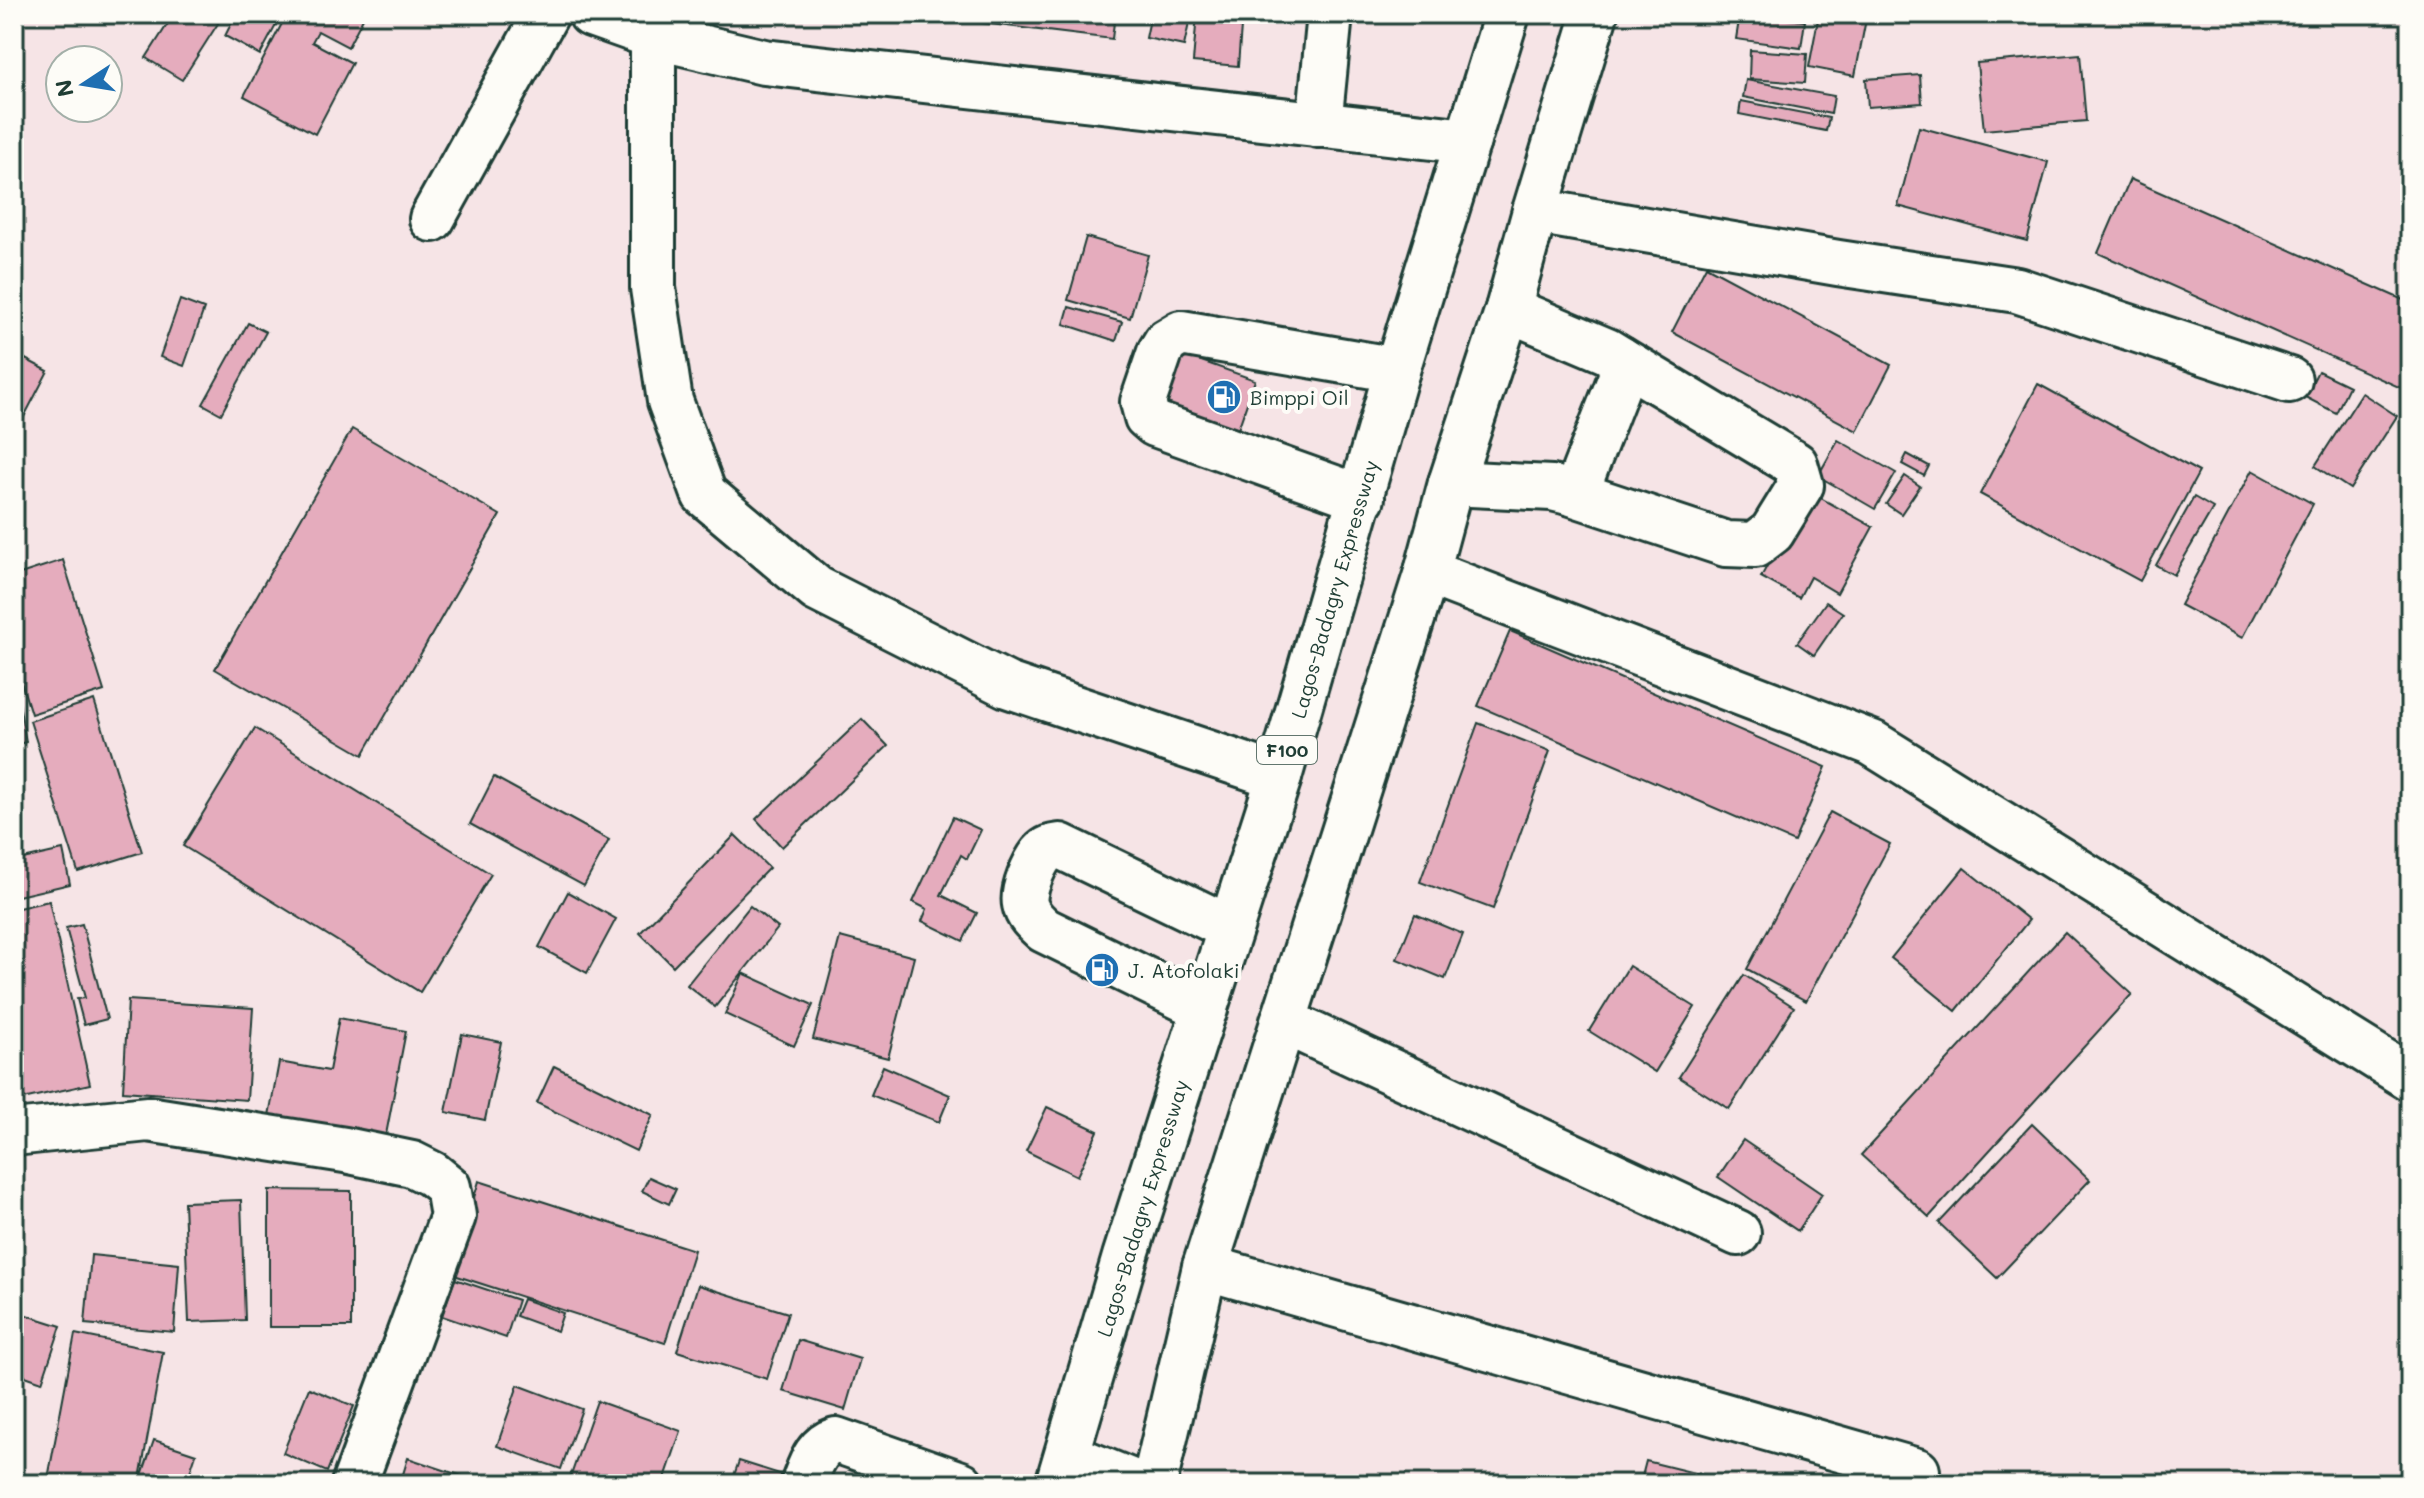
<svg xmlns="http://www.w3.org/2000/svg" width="2424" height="1498" font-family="Mali,sans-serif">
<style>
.building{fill:#e5acbd;stroke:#1f3d34;stroke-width:2}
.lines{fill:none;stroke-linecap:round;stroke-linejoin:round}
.minor-casing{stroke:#1f3d34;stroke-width:50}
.highway-casing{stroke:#1f3d34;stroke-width:50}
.minor{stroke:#fdfcf7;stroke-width:44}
.highway{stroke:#fdfcf7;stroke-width:44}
.labels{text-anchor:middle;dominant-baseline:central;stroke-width:8;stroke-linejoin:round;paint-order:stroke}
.shield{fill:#fdfcf7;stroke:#62766e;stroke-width:2}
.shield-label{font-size:18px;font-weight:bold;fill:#1f3d34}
.poi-label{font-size:20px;fill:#1f3d34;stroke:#fdfcf7;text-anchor:start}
.street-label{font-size:20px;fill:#1f3d34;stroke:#fdfcf7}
</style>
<rect width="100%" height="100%" fill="#f6e4e6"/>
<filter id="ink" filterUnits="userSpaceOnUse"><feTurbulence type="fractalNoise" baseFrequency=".0125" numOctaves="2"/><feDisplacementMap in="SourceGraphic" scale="16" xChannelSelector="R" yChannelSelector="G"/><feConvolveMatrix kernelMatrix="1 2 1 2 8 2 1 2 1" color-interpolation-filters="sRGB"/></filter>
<g filter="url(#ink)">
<!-- building -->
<g class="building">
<polygon points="174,14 224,14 182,80 146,58"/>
<polygon points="236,14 282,14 260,55 225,36"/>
<polygon points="287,14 365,14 348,47 318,31 312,42 352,63 315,134 244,96"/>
<polygon points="908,14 1115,14 1112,39"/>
<polygon points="1151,14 1191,14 1184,46 1146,38"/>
<polygon points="1197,14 1242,14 1238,66 1193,62"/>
<polygon points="1740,14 1805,21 1801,48 1736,39"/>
<polygon points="1819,14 1867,14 1855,76 1809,67"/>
<polygon points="1750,50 1807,54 1805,83 1749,79"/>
<polygon points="2080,54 2086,121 1984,130 1977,63"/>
<polygon points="1920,75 1922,103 1868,107 1866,79"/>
<polygon points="1746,80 1834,96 1831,114 1743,97"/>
<polygon points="1741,101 1829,118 1826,131 1739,114"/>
<polygon points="1919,127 2048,162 2027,241 1898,206"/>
<polygon points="2130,179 2410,303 2410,392 2098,253"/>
<polygon points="1086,237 1148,255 1130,318 1068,300"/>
<polygon points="1706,266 1891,365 1857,431 1672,332"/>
<polygon points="180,300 204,309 184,366 160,357"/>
<polygon points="1069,307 1122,322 1116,341 1064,324"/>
<polygon points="248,323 266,332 221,414 203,404"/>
<polygon points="1173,351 1255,380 1234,441 1152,412"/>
<polygon points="14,353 48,371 14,436"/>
<polygon points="2318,371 2349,386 2336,413 2305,397"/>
<polygon points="2038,384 2199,472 2140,581 1980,494"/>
<polygon points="2362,393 2397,416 2350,489 2315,466"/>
<polygon points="352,429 500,515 363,755 215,669"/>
<polygon points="1838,440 1896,473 1875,509 1818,476"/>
<polygon points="1907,454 1929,466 1924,476 1902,464"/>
<polygon points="2252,470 2313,504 2242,638 2180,605"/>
<polygon points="1905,476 1920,486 1901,514 1886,504"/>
<polygon points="1808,491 1873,527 1837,593 1810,577 1799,598 1761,577"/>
<polygon points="2194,497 2213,508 2174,575 2156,565"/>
<polygon points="63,560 104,691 31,714 14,659 14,576"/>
<polygon points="1826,602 1843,613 1814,655 1797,643"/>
<polygon points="1510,631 1826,767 1794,842 1478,706"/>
<polygon points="17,692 26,742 14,745 14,693"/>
<polygon points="94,700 142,852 78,872 30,721"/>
<polygon points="862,719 888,746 782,847 756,819"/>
<polygon points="1478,723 1550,751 1493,909 1420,882"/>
<polygon points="255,728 491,874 420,992 183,846"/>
<polygon points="494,777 609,840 584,886 470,824"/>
<polygon points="1830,812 1890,844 1806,1001 1747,969"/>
<polygon points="953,817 981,830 967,859 961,855 941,895 977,913 963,941 922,921 927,909 913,902"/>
<polygon points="735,835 769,868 673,966 640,933"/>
<polygon points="63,850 70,884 14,897 14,861"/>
<polygon points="1964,868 2029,920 1956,1011 1891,958"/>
<polygon points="568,892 616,919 587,973 539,947"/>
<polygon points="49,901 90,1084 14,1101 14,909"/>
<polygon points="750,906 778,928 715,1007 687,985"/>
<polygon points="1415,914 1463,934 1445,979 1397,959"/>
<polygon points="82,924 107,1019 84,1025 77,999 85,998 66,928"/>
<polygon points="2065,932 2132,994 1929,1217 1861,1155"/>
<polygon points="840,937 914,957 888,1058 813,1039"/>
<polygon points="1629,966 1695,1007 1655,1072 1589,1031"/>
<polygon points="743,973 813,1005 794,1046 725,1014"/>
<polygon points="1744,975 1794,1007 1729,1109 1679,1077"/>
<polygon points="128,1000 253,1008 247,1100 123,1091"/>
<polygon points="339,1018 406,1031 384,1145 268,1121 279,1062 329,1071"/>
<polygon points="462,1034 501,1042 485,1120 446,1112"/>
<polygon points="554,1066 653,1115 636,1151 537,1103"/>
<polygon points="883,1066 950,1095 939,1122 871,1095"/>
<polygon points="1047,1107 1098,1131 1077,1176 1026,1151"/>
<polygon points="2032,1124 2090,1180 1997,1278 1939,1223"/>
<polygon points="1743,1140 1822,1194 1798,1231 1718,1177"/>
<polygon points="649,1177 676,1189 669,1204 642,1191"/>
<polygon points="479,1181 694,1250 665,1343 451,1274"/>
<polygon points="269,1190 351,1191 351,1327 269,1327"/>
<polygon points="241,1200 245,1320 189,1322 184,1202"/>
<polygon points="91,1255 179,1264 174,1332 85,1324"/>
<polygon points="455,1279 518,1300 506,1338 442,1316"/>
<polygon points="698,1285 788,1313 767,1379 677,1351"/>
<polygon points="523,1299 563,1313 557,1331 516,1316"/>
<polygon points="14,1311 61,1326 42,1382 14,1372"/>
<polygon points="75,1334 163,1352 139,1484 47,1484"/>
<polygon points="798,1340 860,1359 845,1410 783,1391"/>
<polygon points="518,1385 582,1409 561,1469 497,1446"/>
<polygon points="309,1388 354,1406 327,1472 283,1453"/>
<polygon points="597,1401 681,1431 663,1484 568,1484"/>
<polygon points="154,1440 196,1454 186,1484 139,1484"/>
<polygon points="408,1458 486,1484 400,1484"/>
<polygon points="739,1461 811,1484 731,1484"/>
<polygon points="1646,1461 1739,1484 1640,1484"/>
</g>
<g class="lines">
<!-- minor casing -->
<g class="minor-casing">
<g id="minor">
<polyline points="591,14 653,36 764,62 1468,141"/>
<polyline points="653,36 653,288 670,401 704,494 817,589 1007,685 1279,777"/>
<polyline points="1319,125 1330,14"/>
<polyline points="1535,211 1838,263 2017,290 2289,380"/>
<polyline points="432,219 546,14"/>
<polyline points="1451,483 1552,488 1569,492 1580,482 1621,377 1620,359 1607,351 1508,309"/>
<polyline points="1569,492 1726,544 1755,545 1772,532 1801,485 1795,464 1620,359"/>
<polyline points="1362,498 1155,424 1147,417 1143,402 1160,352 1166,342 1181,333 1397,370"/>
<polyline points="1427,572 1872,743 2410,1078"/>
<path d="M 1205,1009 L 1044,930 C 1035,922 1027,915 1025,904 C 1022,891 1034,864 1042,854 C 1047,848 1052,847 1060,846 L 1230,928"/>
<polyline points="1283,1021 1738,1233"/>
<polyline points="14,1133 148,1119 345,1150 412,1164 432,1174 448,1187 453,1216 354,1484"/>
<polyline points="1205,1267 1917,1471"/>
<path d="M 804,1482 C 811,1464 816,1446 836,1440 L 961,1484"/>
</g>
</g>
<!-- highway casing -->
<g class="highway-casing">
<g id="highway">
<polyline points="1068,1456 1137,1484"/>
<polyline points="1058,1484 1125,1257 1279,777 1397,370 1507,14"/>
<polyline points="1154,1484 1205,1267 1427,572 1451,483 1508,309 1535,211 1595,14"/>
</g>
</g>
<!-- minor -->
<use href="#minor" class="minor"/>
<!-- highway -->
<use href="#highway" class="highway"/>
</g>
</g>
<!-- icons -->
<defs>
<g id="fuel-disc" transform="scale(1.8)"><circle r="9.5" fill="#1f6fb2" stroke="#fdfcf7"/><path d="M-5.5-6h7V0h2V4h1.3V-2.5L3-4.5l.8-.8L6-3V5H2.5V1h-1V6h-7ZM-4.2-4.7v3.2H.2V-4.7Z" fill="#fff"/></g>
</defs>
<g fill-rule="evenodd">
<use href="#fuel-disc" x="1224" y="397"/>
<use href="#fuel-disc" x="1102" y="970"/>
</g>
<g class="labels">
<!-- shield labels -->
<rect class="shield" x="1257" y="736" width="60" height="28" rx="6"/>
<g class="shield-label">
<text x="1287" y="750">F100</text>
</g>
<!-- poi labels -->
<g class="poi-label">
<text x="1250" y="397">Bimppi Oil</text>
<text x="1128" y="970">J. Atofolaki</text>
</g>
<!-- street labels -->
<g class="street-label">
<text transform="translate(1334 589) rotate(-74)">Lagos-Badagry Expressway</text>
<text transform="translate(1142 1208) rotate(-73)">Lagos-Badagry Expressway</text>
</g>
</g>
<!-- margin -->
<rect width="2424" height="1498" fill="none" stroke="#fdfcf7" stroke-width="48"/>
<rect x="24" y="24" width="2376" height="1450" fill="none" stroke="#1f3d34" stroke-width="3" filter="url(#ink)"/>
<!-- north arrow -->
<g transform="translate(84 84) rotate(258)"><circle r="38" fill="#fdfcf7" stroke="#a4b0a9" stroke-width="2"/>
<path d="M0-6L14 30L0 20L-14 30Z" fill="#1f6fb2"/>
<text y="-12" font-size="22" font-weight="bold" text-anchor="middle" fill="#1f3d34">N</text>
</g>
</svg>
